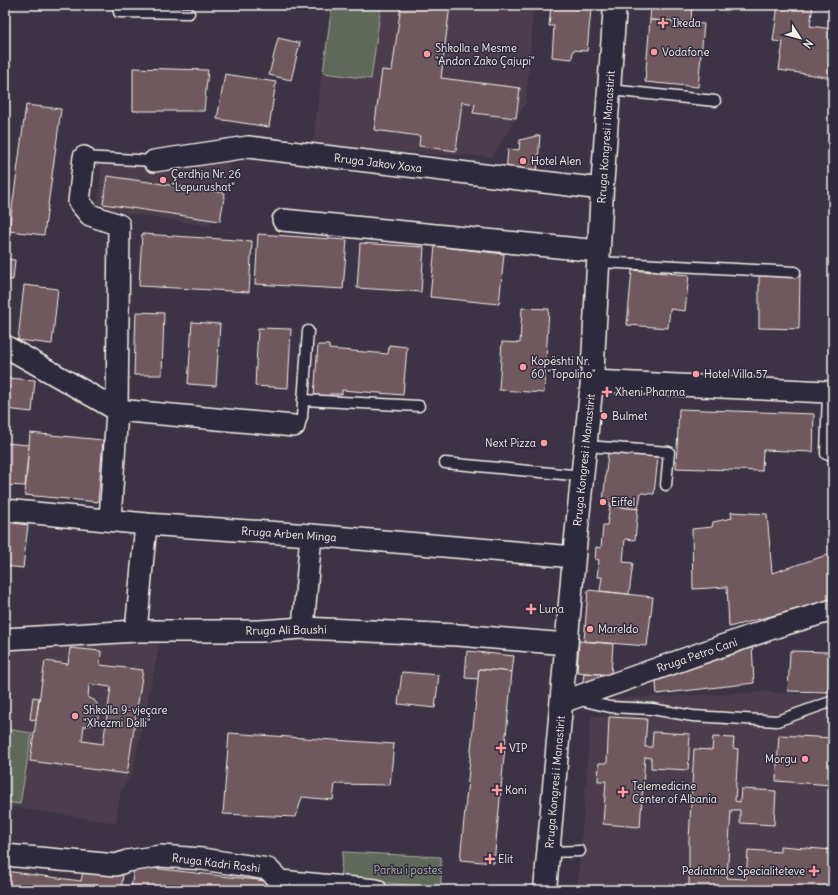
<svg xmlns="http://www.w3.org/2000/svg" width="838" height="895" font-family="Delius,sans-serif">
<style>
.built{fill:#4b3e4c}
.green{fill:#5f675a;stroke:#aaaca1}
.building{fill:#6f585f;stroke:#f4f1e8;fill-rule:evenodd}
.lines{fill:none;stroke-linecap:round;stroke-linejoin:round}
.service-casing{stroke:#f4f1e8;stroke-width:13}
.minor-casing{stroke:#f4f1e8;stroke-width:24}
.tertiary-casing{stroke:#f4f1e8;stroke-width:25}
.service{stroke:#2f2a3d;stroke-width:10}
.minor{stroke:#2f2a3d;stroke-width:21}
.tertiary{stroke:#2f2a3d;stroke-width:22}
.poi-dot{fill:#ff9aa2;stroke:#2f2a3d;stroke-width:1.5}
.labels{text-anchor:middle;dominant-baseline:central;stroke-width:3;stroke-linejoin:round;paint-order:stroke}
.poi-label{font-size:11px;fill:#f4f1e8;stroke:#2f2a3d;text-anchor:start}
.street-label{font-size:11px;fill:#f4f1e8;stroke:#2f2a3d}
.park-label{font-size:11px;fill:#b1b3a8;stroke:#2f2a3d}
</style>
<rect width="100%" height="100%" fill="#3c3344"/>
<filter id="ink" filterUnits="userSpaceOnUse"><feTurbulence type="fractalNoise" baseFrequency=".025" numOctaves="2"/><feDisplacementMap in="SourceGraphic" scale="8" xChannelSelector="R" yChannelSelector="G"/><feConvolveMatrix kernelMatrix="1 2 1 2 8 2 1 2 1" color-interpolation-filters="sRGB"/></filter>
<g filter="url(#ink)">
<!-- built -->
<g class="built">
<polygon points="331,5 534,5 526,103 492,157 312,147"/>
<polygon points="230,160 220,221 211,220 210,226 97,209 102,163 155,167"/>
<polygon points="161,638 132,775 121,791 116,823 5,806 5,658 12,642"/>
<polygon points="763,692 833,695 833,890 577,890 591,716 609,717 611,699"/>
</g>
<!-- green -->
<g class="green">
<polygon points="332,5 381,5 371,79 323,73"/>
<polygon points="5,729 32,733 20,804 5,802"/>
<polygon points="343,852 441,857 441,886 416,886 340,878"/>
</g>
<!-- building -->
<g class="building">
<polygon points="401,5 450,5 441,78 520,88 516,118 473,113 475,104 462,102 456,151 419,146 420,136 374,130 382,70 392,71"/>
<polygon points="651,5 692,5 691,22 650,20"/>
<polygon points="778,5 813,5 810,26 833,29 833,78 779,70 783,42 773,41"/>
<polygon points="551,6 591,9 587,51 573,50 572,59 552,57 554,26 549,26"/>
<polygon points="650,20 704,24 698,87 645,82"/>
<polygon points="278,38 300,43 291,80 269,75"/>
<polygon points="133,68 208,70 204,111 133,111"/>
<polygon points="225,74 276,82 269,127 217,119"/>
<polygon points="26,105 61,109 44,235 9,231"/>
<polygon points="540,135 537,176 506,172 508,149 519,150 520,140"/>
<polygon points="107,176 225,193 220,221 103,204"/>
<polygon points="142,234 252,241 249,292 139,286"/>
<polygon points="258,234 347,240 343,289 255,284"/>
<polygon points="360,243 424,247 421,292 357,288"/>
<polygon points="435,246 504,254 499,304 430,297"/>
<polygon points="5,259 15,260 13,280 5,279"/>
<polygon points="632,270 689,275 685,311 670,309 668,328 627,325"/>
<polygon points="759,275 800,275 799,329 759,328"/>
<polygon points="24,285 58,289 52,344 18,340"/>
<polygon points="522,308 549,309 544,393 499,390 502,342 520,343"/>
<polygon points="136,312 164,313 162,375 134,375"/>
<polygon points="192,322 220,324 216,386 188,384"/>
<polygon points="258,328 291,329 288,388 255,386"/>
<polygon points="318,345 329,345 329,349 388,354 389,345 407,347 403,395 342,390 342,394 330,394 330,397 314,395"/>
<polygon points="5,378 35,380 32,412 5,409"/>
<polygon points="679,409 814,414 813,452 763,450 762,471 676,468"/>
<polygon points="30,433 103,440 98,502 25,495"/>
<polygon points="5,443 29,445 25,486 5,485"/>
<polygon points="608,452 658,457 654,494 641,493 638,509 610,506 610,503 603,502"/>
<polygon points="610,506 638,509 635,540 625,539 623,562 633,563 629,594 600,591 602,577 597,577 599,560 595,559 596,547 601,548 603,525 607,525"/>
<polygon points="731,512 767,514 772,573 833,553 833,600 729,627 727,587 693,589 692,529 712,527 713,522 732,518"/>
<polygon points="5,522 28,525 23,568 5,566"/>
<polygon points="588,590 653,597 647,646 584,641"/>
<polygon points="579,641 613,644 611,675 577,672"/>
<polygon points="752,643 754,683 657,694 655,673"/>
<path d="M 70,648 L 101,651 L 100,665 L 143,670 L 127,774 L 30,761 L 45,661 L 68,664 ZM 89,684 L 111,687 L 103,744 L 82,741 L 84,726 L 92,725 L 97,720 L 99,714 L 97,704 L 94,700 L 88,698 Z"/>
<polygon points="467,651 514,656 512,672 479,669 478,679 465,678"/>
<polygon points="790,651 829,652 828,692 788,691"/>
<polygon points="479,669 512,672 494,863 460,860"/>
<polygon points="402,672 439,675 435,708 398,704"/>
<polygon points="584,673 611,675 582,689"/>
<polygon points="33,697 39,698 36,720 30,719"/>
<polygon points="609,717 647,719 645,747 652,747 653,732 690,734 688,770 651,768 651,758 645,757 640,827 603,824 606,781 598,781 599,763 607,763"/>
<polygon points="229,733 394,744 390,785 335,784 333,800 302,797 296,817 223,814"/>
<polygon points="779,735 833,738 833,785 776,781"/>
<polygon points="713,737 734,738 733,748 738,749 735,801 740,802 741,789 776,791 774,825 740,823 740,810 731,810 727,878 746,879 748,850 780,852 780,846 833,850 833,890 689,890 689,840 694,749 712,750"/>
<polygon points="134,866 266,881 265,890 131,890"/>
<polygon points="5,871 81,881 83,871 123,875 121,890 5,890"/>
</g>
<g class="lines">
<!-- service casing -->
<g class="service-casing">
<g id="service">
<polyline points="118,5 119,12 189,13"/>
<polyline points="610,90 715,101"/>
<polyline points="84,157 154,161"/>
<polyline points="599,262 795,272"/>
<polyline points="303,400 419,406"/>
<polyline points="294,426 300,423 302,417 308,331"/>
<polyline points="586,446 669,452 666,485"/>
<polyline points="826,454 828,392 832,392"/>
<polyline points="445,463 583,476"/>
<polyline points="580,700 610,707 652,709 693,716 777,721 833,701"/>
<polyline points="548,852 580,851"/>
</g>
</g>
<!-- minor casing -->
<g class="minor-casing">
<g id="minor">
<polyline points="84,157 79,202 90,215 119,225 117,410 110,520"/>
<polyline points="154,161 248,147 602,189"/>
<polyline points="283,220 599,251"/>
<polyline points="5,346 117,410 294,426"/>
<polyline points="592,381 828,392"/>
<polyline points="5,510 146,524 311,535 574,557"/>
<polyline points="303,628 311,535"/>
<polyline points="136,631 146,524"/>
<polyline points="5,639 136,631 260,631 303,628 458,635 567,644"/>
<polyline points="562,702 776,627 833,610"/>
<polyline points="5,855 116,865 127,861 161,856 202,859 268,869 280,881 376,890"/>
</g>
</g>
<!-- tertiary casing -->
<g class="tertiary-casing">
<polyline id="tertiary" points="545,890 574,557 592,381 602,189 615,5"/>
</g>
<!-- service -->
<use href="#service" class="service"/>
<!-- minor -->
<use href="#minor" class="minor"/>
<!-- tertiary -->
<use href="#tertiary" class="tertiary"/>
</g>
</g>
<!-- markers -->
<g class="poi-dot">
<path d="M661 17h4v4h4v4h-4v4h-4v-4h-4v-4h4z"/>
<circle cx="654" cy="52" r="4"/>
<circle cx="427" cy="54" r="4"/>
<circle cx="523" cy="161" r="4"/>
<circle cx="163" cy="180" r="4"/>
<circle cx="523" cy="367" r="4"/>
<circle cx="696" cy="374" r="4"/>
<path d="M605 386h4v4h4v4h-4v4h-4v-4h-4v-4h4z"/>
<circle cx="604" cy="416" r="4"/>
<circle cx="544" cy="443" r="4"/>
<circle cx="603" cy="502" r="4"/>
<path d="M529 603h4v4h4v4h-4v4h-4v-4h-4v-4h4z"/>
<circle cx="590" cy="629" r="4"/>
<circle cx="75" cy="716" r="4"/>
<path d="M499 742h4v4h4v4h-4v4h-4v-4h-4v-4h4z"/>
<circle cx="805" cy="759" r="4"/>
<path d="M495 784h4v4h4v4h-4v4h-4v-4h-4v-4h4z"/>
<path d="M621 786h4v4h4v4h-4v4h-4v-4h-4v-4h4z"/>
<path d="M488 853h4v4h4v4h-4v4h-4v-4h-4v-4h4z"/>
<path d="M812 865h4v4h4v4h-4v4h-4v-4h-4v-4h4z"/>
</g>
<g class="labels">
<!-- poi labels -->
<g class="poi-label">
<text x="672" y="23">Ikeda</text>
<text x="435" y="48">Shkolla e Mesme<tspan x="435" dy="13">"Andon Zako Çajupi"</tspan></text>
<text x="662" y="52">Vodafone</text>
<text x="531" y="161">Hotel Alen</text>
<text x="171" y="174">Çerdhja Nr. 26<tspan x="171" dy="13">"Lepurushat"</tspan></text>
<text x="531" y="361">Kopështi Nr.<tspan x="531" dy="13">60 "Topolino"</tspan></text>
<text x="704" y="374">Hotel Villa 57</text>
<text x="615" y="392">Xheni Pharma</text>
<text x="612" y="416">Bulmet</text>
<text x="536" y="443" text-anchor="end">Next Pizza</text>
<text x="611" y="502">Eiffel</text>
<text x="539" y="609">Luna</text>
<text x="598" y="629">Mareldo</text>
<text x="83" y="710">Shkolla 9-vjeçare<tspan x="83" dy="13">"Xhezmi Delli"</tspan></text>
<text x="509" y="748">VIP</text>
<text x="797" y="759" text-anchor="end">Morgu</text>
<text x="632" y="786">Telemedicine<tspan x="632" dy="13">Center of Albania</tspan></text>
<text x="505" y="790">Koni</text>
<text x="498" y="859">Elit</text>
<text x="805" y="871" text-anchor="end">Pediatria e Specialiteteve</text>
</g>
<!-- street labels -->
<g class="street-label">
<text transform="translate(606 137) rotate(-86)">Rruga Kongresi i Manastirit</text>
<text transform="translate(378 163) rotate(7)">Rruga Jakov Xoxa</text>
<text transform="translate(584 460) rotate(-84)">Rruga Kongresi i Manastirit</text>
<text transform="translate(289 534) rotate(4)">Rruga Arben Minga</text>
<text transform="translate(286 630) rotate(-1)">Rruga Ali Baushi</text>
<text transform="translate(697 655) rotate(-19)">Rruga Petro Cani</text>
<text transform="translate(555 782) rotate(-85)">Rruga Kongresi i Manastirit</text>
<text transform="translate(216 863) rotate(7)">Rruga Kadri Roshi</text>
</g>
<!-- park labels -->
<g class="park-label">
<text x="408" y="870">Parku i postes</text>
</g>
</g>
<!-- margin -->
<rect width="838" height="895" fill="none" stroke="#2f2a3d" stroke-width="20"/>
<rect x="10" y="10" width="818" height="875" fill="none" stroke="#f4f1e8" stroke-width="1.5" filter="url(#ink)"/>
<!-- north arrow -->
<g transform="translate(800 38) rotate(126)" stroke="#2f2a3d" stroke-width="3" paint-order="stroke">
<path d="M0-3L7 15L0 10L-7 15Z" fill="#f4f1e8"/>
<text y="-6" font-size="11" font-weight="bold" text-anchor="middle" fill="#f4f1e8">N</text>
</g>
</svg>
